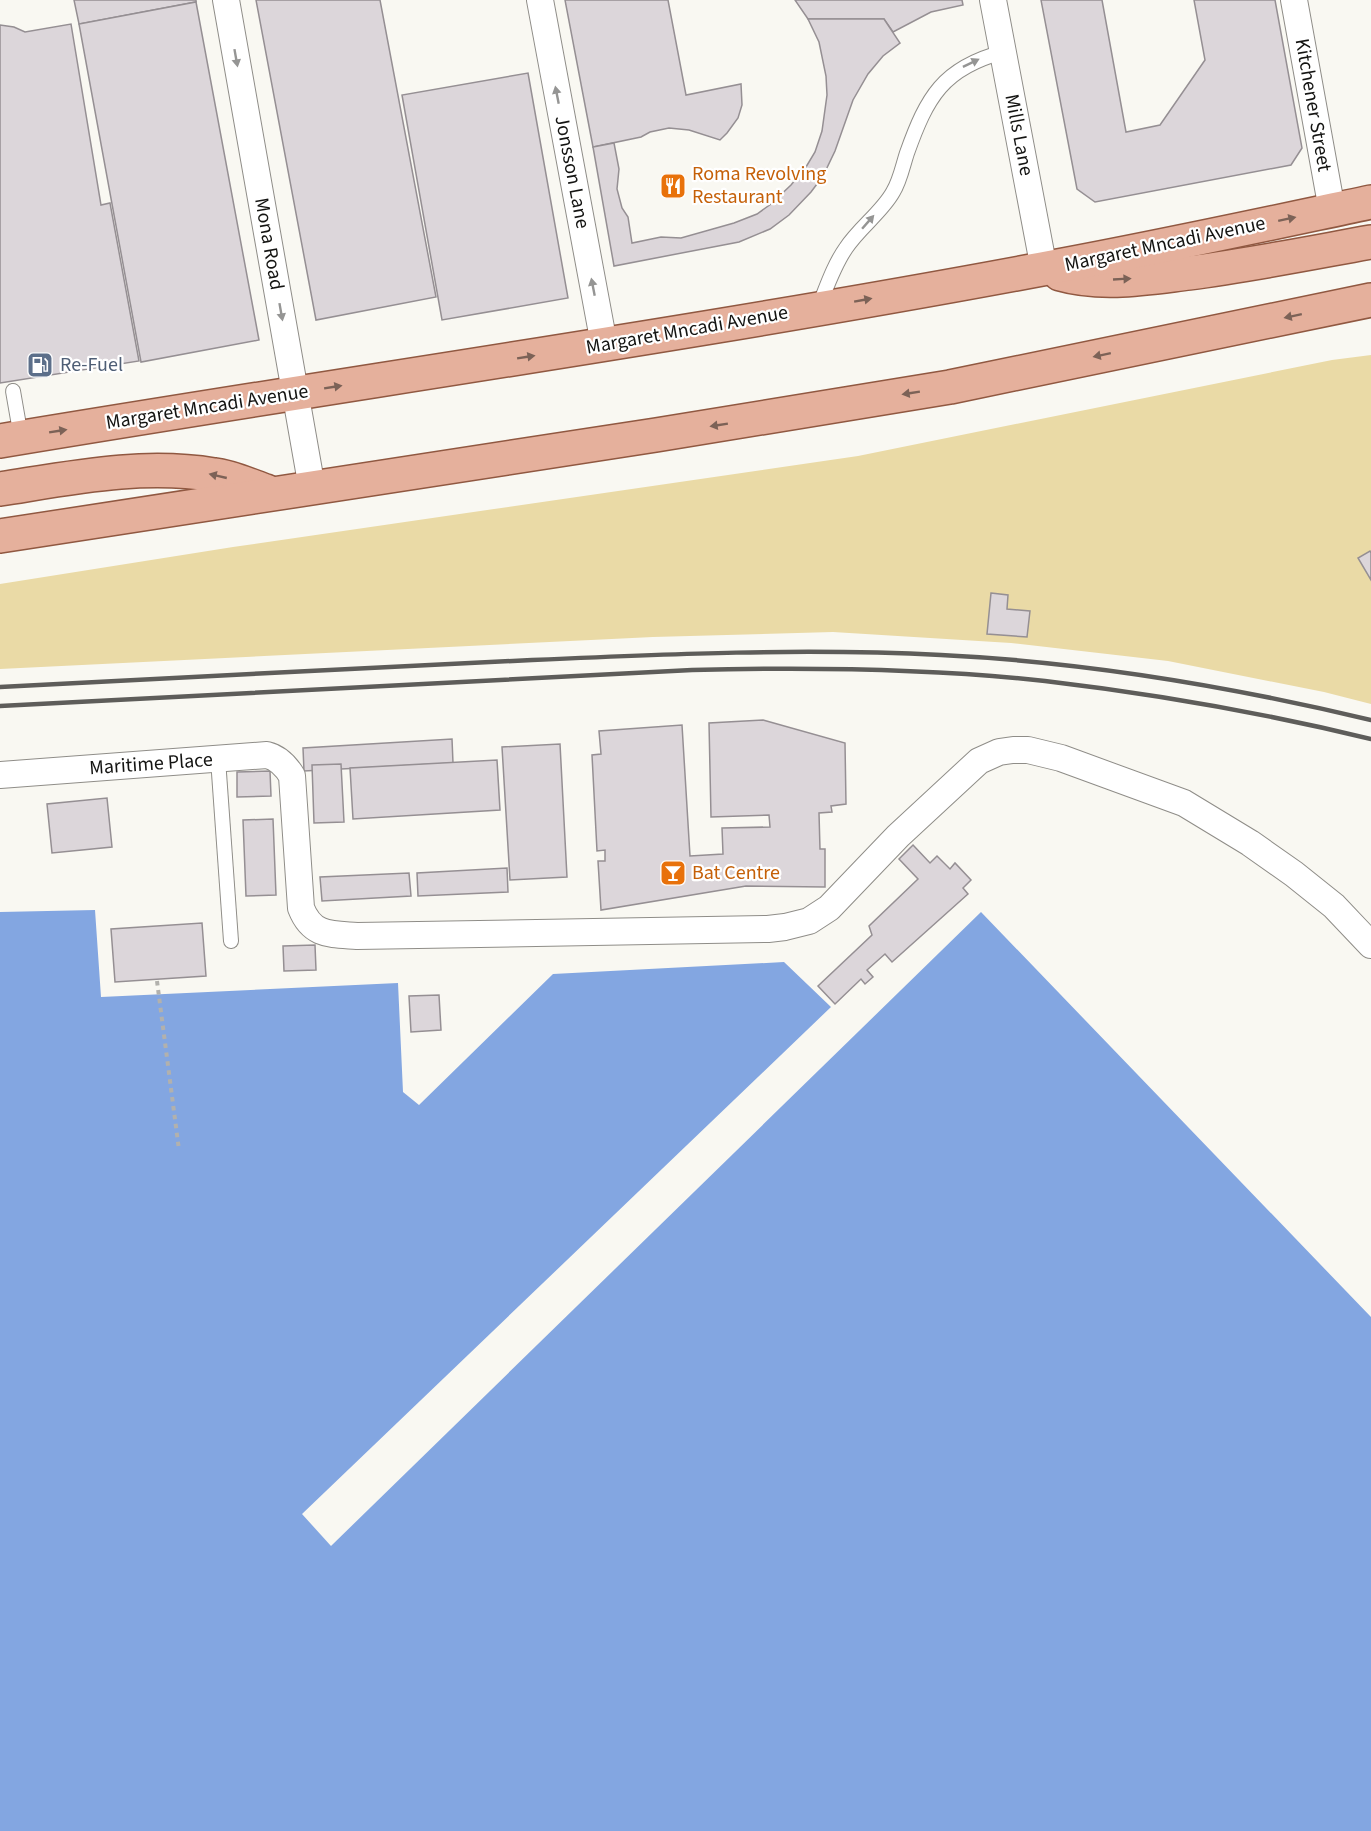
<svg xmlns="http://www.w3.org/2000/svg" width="1371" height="1831" font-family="'Source Sans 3',sans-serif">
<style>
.green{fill:#eadaa6}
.water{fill:#83a6e1}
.building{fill:#dcd6da;stroke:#958f93;stroke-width:1.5}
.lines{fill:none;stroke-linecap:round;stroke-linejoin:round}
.lane-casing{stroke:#8f8d88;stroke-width:16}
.street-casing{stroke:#8f8d88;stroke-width:28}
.primary-casing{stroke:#905841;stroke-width:36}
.path{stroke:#b2b1ad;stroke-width:4;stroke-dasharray:4.5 4.5;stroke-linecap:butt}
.lane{stroke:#fff;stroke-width:14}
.street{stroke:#fff;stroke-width:26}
.primary{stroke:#e5b09c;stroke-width:33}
.rail{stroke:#5e5d5a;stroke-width:4.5}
.oneway{fill:#959594}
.oneway2{fill:#7c6257}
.labels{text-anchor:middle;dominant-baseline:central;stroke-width:4.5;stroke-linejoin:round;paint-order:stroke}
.street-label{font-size:20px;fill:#141412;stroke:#fff}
.food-label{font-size:20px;fill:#c56008;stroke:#fff;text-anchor:start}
.service-label{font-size:20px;fill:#4e5e75;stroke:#fff;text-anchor:start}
</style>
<rect width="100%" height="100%" fill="#f9f8f2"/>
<!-- green -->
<polygon class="green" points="1371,355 1371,704 1324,692 1168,661 1011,643 833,632 653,637 0,669 0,584 233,547 858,456 1332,360"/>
<!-- water -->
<polygon class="water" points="95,910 101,997 398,983 403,1092 419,1105 553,974 784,962 831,1007 302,1514 331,1546 981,912 1371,1317 1371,1831 0,1831 0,912"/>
<!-- building -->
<g class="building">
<polygon points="74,0 196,0 196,2 79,24"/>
<polygon points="256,0 380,0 436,297 316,320"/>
<polygon points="565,0 668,0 686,95 741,84 742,105 738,118 727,133 720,140 689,130 669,128 650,132 641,137 593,147"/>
<polygon points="795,0 962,0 963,5 931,12 893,32 884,19 808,19"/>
<polygon points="1041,0 1102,0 1126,132 1160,125 1205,60 1194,0 1275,0 1302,148 1291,165 1095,202 1077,189"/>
<polygon points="196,2 259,340 141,362 79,24"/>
<polygon points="808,19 884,19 900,43 883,56 868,74 853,100 835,151 823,176 811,192 789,215 770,229 739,242 614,266 593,147 614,143 619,169 617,189 622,208 628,217 632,243 661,237 681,238 734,223 757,214 771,204 791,185 806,167 815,152 822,131 827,95 826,76 819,42"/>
<polygon points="71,24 101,205 110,203 139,361 0,383 0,25 14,27 25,32"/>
<polygon points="528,73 568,298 442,320 402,95"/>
<polygon points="1370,551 1371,553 1371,580 1358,558"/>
<polygon points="991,593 1008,595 1007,609 1030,611 1027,637 987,634"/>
<polygon points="763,720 845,743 846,804 831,806 832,812 819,813 820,849 825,849 825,887 746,886 601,910 598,861 605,861 605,850 597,851 592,755 601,754 599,731 682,725 690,856 723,854 722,828 770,827 769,815 711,817 709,723"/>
<polygon points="452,739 453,763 304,771 303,748"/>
<polygon points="560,744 567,877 510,880 502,747"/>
<polygon points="497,760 500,810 353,819 350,768"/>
<polygon points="341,764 344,822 314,823 312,765"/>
<polygon points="270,771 271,796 237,797 237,772"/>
<polygon points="107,798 112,847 52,853 47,804"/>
<polygon points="273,819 276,895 246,896 243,820"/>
<polygon points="913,845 930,863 937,856 950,869 955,863 971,880 963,888 968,894 892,962 885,954 867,970 873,977 865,984 861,979 835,1004 818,986 872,935 869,926 918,879 899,859"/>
<polygon points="507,868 508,892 418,896 417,873"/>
<polygon points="409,873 411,896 322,901 320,877"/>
<polygon points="202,923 206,976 115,982 111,929"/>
<polygon points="315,945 316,970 284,971 283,946"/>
<polygon points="439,995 441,1030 411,1032 409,996"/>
</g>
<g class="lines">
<!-- lane casing -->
<g class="lane-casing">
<g id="lane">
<path d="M 819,306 C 827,286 834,265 846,248 C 859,228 882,212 893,192 C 900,181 903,165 907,153 C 927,97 943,68 1003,52"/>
<polyline points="13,391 21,437"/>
<polyline points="218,759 231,941"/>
</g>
</g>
<!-- street casing -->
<g class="street-casing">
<g id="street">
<polyline points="226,0 312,488"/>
<polyline points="540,0 604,344"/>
<polyline points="993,0 1044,269"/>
<polyline points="1294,0 1332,210"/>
<path d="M 0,775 L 267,755 C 279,758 286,766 292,776 L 301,908 C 312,936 330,934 357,936 L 768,929 L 785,927 L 809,921 L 829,908 L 898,836 L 979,761 L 999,752 L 1013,750 L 1028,750 L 1061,758 L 1184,803 L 1250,843 L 1294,874 L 1334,906 L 1371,945"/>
</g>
</g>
<!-- primary casing -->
<g class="primary-casing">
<g id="primary">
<path d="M 1060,274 C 1102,286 1147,278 1189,273 C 1250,265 1310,253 1371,242"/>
<path d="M 0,441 C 347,383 696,334 1042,269 C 1152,249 1262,225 1371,202"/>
<path d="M 0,489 C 71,478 142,463 214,475 C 231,477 249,485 266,491"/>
<polyline points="0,536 656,435 950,387 1371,300"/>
</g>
</g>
<!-- path -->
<polyline class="path" points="157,981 179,1150"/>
<!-- lane -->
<use href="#lane" class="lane"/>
<!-- street -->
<use href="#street" class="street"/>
<!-- primary -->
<use href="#primary" class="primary"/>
<!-- rail -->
<g class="rail">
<path d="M 0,687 C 177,678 355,668 532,660 C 668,654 804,648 941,655 C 1086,662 1229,686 1371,720"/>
<path d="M 0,706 L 692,670 C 809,667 928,668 1045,681 C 1155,694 1264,713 1371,739"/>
</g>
</g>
<!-- one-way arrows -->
<defs><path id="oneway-solid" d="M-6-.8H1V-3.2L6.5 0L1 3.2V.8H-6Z" transform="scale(1.5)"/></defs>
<g class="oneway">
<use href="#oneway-solid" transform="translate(236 58) rotate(80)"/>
<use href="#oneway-solid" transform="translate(971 63) rotate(-26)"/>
<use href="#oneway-solid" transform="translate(557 95) rotate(-101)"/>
<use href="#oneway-solid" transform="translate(868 222) rotate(-49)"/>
<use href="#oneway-solid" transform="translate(593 287) rotate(-101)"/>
<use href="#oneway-solid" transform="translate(281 312) rotate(80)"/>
</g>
<g class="oneway2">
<use href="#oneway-solid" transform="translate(1287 219) rotate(-12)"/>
<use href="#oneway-solid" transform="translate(1122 279) rotate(-3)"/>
<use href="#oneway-solid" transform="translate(863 300) rotate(-10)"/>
<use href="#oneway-solid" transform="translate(1293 316) rotate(168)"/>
<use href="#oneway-solid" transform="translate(1102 355) rotate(168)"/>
<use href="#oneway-solid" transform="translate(526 357) rotate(-9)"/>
<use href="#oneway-solid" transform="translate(333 387) rotate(-9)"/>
<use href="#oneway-solid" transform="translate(911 393) rotate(171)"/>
<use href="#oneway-solid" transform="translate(719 425) rotate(171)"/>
<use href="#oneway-solid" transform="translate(58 431) rotate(-9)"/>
<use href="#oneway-solid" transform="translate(218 476) rotate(-167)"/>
</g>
<!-- icons -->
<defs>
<g id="restaurant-square" transform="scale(1.35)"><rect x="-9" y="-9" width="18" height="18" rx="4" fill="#e8710a" stroke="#fff"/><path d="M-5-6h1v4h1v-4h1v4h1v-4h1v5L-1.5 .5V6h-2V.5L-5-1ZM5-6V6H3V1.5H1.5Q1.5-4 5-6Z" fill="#fff"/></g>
<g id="fuel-square" transform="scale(1.35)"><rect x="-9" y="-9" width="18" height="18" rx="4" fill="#5c6f8a" stroke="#fff"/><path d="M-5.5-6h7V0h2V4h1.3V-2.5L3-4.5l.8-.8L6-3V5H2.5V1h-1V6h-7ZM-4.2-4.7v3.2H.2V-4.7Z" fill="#fff"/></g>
<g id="bar-square" transform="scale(1.35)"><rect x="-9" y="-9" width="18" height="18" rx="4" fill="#e8710a" stroke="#fff"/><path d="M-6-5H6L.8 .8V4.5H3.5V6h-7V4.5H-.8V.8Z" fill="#fff"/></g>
</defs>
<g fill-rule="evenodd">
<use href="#restaurant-square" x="673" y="186"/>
<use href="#fuel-square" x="40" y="365"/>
<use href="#bar-square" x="673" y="873"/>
</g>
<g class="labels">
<!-- street labels -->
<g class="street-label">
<text transform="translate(1313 105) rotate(80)">Kitchener Street</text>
<text transform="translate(1019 135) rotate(79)">Mills Lane</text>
<text transform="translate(572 172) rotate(79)">Jonsson Lane</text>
<text transform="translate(269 244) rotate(80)">Mona Road</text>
<text transform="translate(1165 244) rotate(-12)">Margaret Mncadi Avenue</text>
<text transform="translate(687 330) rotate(-10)">Margaret Mncadi Avenue</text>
<text transform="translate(207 407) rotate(-9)">Margaret Mncadi Avenue</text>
<text transform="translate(151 764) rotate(-4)">Maritime Place</text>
</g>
<!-- food labels -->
<g class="food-label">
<text x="692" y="174">Roma Revolving<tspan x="692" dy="23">Restaurant</tspan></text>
<text x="692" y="873">Bat Centre</text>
</g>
<!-- service labels -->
<g class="service-label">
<text x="60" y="365">Re-Fuel</text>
</g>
</g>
</svg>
